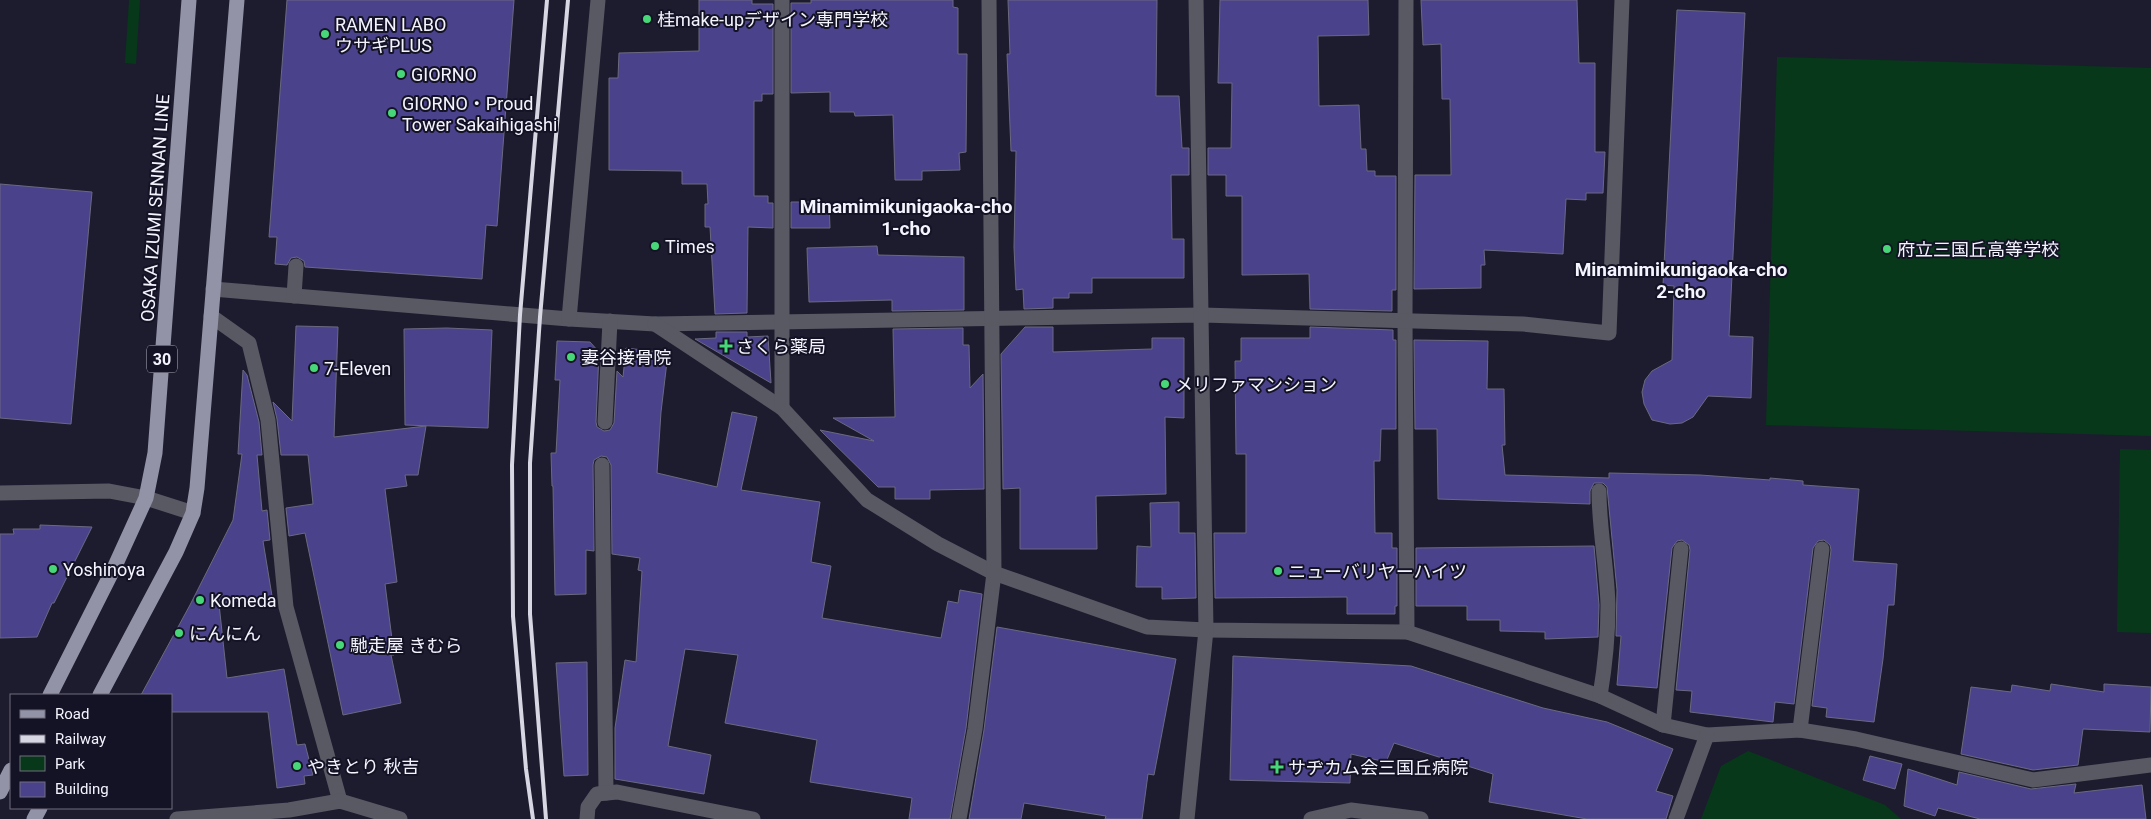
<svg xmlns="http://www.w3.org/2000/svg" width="2151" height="819" font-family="Roboto,'Noto Sans JP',sans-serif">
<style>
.green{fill:#08381a}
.building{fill:#4b428c;stroke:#6a6980}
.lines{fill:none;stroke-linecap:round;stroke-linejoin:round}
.minor{stroke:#585963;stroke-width:15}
.major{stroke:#9393a7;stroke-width:15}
.rail{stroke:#d7d7e3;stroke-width:4}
.poi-dot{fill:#47d779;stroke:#141325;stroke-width:2}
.labels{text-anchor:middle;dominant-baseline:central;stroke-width:4;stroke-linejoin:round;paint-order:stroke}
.shield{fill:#141325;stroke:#b1b0be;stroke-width:1}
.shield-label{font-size:16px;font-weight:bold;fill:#f4f4ff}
.poi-label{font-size:18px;fill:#f4f4ff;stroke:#141325;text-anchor:start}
.street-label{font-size:18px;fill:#f4f4ff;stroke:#141325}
.neighbourhood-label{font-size:19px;font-weight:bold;fill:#f4f4ff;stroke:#141325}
</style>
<rect width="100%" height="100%" fill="#1d1c2f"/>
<!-- green -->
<g class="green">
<polygon points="129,0 140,0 136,64 125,63"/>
<polygon points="1777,57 2151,68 2151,436 1766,425"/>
<polygon points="2120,449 2151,450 2151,633 2117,632"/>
<polygon points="1748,751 1885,805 1901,819 1701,819 1721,766"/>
</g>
<!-- building -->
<g class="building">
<polygon points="287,0 514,0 497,226 486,225 482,279 305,267 304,261 297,257 291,258 287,265 275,264 277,237 269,237"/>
<polygon points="699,0 752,0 752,4 773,4 773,94 762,94 762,101 754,101 754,196 768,196 768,203 773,203 773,228 748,227 747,313 715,314 710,227 705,227 705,204 708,204 707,184 682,184 682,171 609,170 609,78 618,78 619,53 699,51"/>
<polygon points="811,0 953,0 953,7 958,8 958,54 967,54 966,152 959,153 960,170 922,171 922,180 895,180 893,115 855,116 854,112 830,112 830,92 791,93 791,3 811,3"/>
<polygon points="1008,0 1157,0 1156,96 1179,96 1182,148 1189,148 1189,175 1171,175 1172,239 1184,239 1184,278 1092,278 1092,293 1069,293 1069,298 1053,298 1053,308 1024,309 1023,289 1016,290 1014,247 1016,151 1011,151 1007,54 1010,54"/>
<polygon points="1220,0 1368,0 1369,35 1318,36 1319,106 1359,105 1361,149 1366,149 1367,171 1375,171 1375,176 1396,176 1396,290 1392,290 1392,311 1310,309 1309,274 1242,275 1242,196 1226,196 1226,175 1208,175 1208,148 1231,148 1232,83 1218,83"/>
<polygon points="1421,0 1577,0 1579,63 1595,63 1595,152 1605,152 1603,193 1586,193 1586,200 1566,199 1563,254 1484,250 1485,265 1481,265 1481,288 1414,289 1415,175 1451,175 1450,99 1442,99 1441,44 1423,45"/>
<polygon points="1677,10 1745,13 1729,336 1753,337 1751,398 1708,396 1693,417 1682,423 1670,424 1652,420 1644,404 1642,392 1645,380 1652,371 1672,360 1674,286 1663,285"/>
<polygon points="0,184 92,192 71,424 0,418"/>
<polygon points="791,202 829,202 830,228 791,228"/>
<polygon points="877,246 878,255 964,257 964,310 892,311 892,300 809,302 807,248"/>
<polygon points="296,326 338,327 334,437 426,426 418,475 405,475 407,486 385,489 397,582 385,584 394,655 391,655 401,703 343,715 305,533 289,536 286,508 313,504 308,455 281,455 277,419 273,402 292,421"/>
<polygon points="1025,327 1053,327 1053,352 1152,349 1152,338 1184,338 1184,418 1165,417 1166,494 1096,496 1097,549 1020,549 1020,488 1003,489 1001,354"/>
<polygon points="1310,327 1393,330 1393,340 1396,340 1396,429 1381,429 1380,461 1374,461 1375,533 1392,533 1392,548 1397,548 1397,606 1395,606 1395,614 1347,614 1347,597 1215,598 1214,533 1246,533 1246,454 1236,454 1235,361 1241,361 1241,338 1310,338"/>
<polygon points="447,328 492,330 488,428 405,425 404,329"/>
<polygon points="963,328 963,345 969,345 970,388 983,374 984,489 930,490 930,499 895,499 895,487 878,487 820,430 874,441 833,418 895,417 893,329"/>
<polygon points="716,332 747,332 747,337 768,336 771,383 695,339 716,338"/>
<polygon points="1414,340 1488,341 1487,389 1504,389 1505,445 1502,445 1505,475 1609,478 1609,473 1700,475 1770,480 1770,478 1803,481 1803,485 1859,489 1853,561 1897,564 1894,605 1888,605 1883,659 1874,722 1826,717 1827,708 1812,706 1831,550 1830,545 1824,540 1818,541 1813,548 1794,704 1775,702 1773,722 1690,712 1692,691 1676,690 1690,550 1689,545 1682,540 1677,541 1672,548 1657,688 1617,685 1621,636 1616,636 1617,590 1607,487 1603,483 1594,483 1590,491 1590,504 1438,499 1437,429 1415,429"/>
<polygon points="557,341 590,342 599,352 596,422 597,427 604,431 610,430 614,423 617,371 623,377 626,348 668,353 661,412 657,473 717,487 732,412 757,417 741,490 820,502 811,562 831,566 822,618 941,638 948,601 958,603 960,590 982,594 966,728 950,819 909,819 912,798 810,782 817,740 725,723 738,655 685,649 668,746 711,755 704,794 615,779 615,728 625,660 636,662 642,571 638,570 640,558 612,554 611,465 607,457 601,456 594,460 593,465 594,551 586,550 586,594 555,595 553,486 552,486 551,453 556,453 560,380 555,380"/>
<polygon points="243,370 247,375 259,422 262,455 257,455 262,511 267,510 270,540 263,541 272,596 219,604 227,678 284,669 297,745 305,744 313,775 304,776 305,784 277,788 268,712 171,712 171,695 141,695 190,605 233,520 242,454 238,454"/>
<polygon points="1179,502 1179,533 1195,533 1196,598 1162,599 1162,587 1136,587 1137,546 1151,547 1150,503"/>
<polygon points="40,525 92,527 54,603 52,603 37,637 0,638 0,534 14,534 13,529 40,529"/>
<polygon points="1594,546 1599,605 1598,637 1545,639 1545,632 1500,631 1500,620 1467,620 1467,606 1416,606 1416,548"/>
<polygon points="997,627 1176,659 1154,775 1148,774 1142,819 1105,819 1106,816 1024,803 1021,819 969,819 984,730"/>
<polygon points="1233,656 1411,666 1543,708 1607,722 1673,749 1656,791 1673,796 1666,819 1587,819 1489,802 1493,774 1394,743 1386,762 1351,754 1350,783 1230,780"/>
<polygon points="587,662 588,775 564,776 556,663"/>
<polygon points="2051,684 2104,692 2104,684 2151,687 2150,732 2083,729 2078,765 2033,770 1961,754 1971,687 2011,692 2012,685 2050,691"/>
<polygon points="1870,756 1902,764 1895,789 1863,780"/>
<polygon points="1908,769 1957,785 1959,772 2031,789 2076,784 2074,793 2142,785 2146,819 1980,819 1938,808 1935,816 1904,806"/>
</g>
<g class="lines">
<!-- minor -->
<g class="minor">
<polyline points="1406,0 1405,321 1407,632"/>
<polyline points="213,289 569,319 655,324 1202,315 1523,324 1609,333 1622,0"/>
<polyline points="294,296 296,266"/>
<polyline points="211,316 249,343 268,420 286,607 340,801"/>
<polyline points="569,319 598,0"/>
<polyline points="655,324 782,408 867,500 938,544 994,573 1147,627 1206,630 1407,632 1600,696 1663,725 1707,735 1800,730 1856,739 2033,780 2151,765"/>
<polyline points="782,408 782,0"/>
<polyline points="605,422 610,321"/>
<polyline points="602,465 606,793"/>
<path d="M 1599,491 C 1599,529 1607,567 1608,605 C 1608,635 1605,666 1600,696"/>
<polyline points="0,493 109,491 146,498 193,513"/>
<polyline points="1663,725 1681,549"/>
<polyline points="1800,730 1822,549"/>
<polyline points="177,819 289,810 340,801 400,819"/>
<polyline points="587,819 588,807 597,794 617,792 753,819"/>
<polyline points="959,819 975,729 994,573 989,0"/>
<polyline points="1187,819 1206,630 1196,0"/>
<polyline points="1311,819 1351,810 1421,819"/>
<polyline points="1676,819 1707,735"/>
</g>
<!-- major -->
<g class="major">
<polyline points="50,695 115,566 146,498 155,453 189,0"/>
<polyline points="100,695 176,552 193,513 197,488 237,0"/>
<polyline points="0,792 11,770"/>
<polyline points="34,819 40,808"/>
</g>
<!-- rail -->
<g class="rail">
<polyline points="533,819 526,769 513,616 512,465 520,315 547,0"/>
<polyline points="546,819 530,614 530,463 540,317 568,0"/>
</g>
</g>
<!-- markers -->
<g class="poi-dot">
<circle cx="647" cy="19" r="5"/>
<circle cx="325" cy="34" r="5"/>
<circle cx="401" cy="74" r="5"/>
<circle cx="392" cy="113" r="5"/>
<circle cx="655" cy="246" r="5"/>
<circle cx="1887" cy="249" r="5"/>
<path d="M723.5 338.5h5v5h5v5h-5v5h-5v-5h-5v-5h5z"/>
<circle cx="571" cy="357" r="5"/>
<circle cx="314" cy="368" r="5"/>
<circle cx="1165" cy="384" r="5"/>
<circle cx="53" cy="569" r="5"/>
<circle cx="1278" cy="571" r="5"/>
<circle cx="200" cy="600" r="5"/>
<circle cx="179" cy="633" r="5"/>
<circle cx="340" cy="645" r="5"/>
<circle cx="297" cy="766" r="5"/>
<path d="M1274.5 759.5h5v5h5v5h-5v5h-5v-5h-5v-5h5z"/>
</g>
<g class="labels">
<!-- shield labels -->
<rect class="shield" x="147" y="345.5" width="30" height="27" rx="4"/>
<g class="shield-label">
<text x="162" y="359">30</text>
</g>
<!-- poi labels -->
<g class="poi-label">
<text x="657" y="19">桂make-upデザイン専門学校</text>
<text x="335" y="24">RAMEN LABO<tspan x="335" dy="21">ウサギPLUS</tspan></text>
<text x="411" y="74">GIORNO</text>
<text x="402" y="103">GIORNO・Proud<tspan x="402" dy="21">Tower Sakaihigashi</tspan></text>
<text x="665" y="246">Times</text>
<text x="1897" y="249">府立三国丘高等学校</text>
<text x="736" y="346">さくら薬局</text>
<text x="581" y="357">妻谷接骨院</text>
<text x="324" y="368">7-Eleven</text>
<text x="1175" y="384">メリファマンション</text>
<text x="63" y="569">Yoshinoya</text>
<text x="1288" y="571">ニューバリヤーハイツ</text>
<text x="210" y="600">Komeda</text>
<text x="189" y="633">にんにん</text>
<text x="350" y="645">馳走屋 きむら</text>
<text x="307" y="766">やきとり 秋吉</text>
<text x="1288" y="767">サヂカム会三国丘病院</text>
</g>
<!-- street labels -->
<g class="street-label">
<text transform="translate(155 208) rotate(-86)">OSAKA IZUMI SENNAN LINE</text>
</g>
<!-- neighbourhood labels -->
<g class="neighbourhood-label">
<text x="906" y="206">Minamimikunigaoka-cho<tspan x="906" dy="22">1-cho</tspan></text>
<text x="1681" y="269">Minamimikunigaoka-cho<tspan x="1681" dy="22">2-cho</tspan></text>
</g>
</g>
<!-- legend -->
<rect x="10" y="694" width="162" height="115" fill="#141325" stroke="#6e6d7c"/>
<rect x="20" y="710" width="25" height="8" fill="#9393a7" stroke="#6e6d7c"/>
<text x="55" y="719" font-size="15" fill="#f4f4ff">Road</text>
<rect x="20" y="735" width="25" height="8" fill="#d7d7e3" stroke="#6e6d7c"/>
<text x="55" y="744" font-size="15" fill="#f4f4ff">Railway</text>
<rect x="20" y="756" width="25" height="15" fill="#08381a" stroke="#6e6d7c"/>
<text x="55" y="769" font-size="15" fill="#f4f4ff">Park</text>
<rect x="20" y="782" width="25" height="15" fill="#4b428c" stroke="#6e6d7c"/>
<text x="55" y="794" font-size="15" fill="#f4f4ff">Building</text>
</svg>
